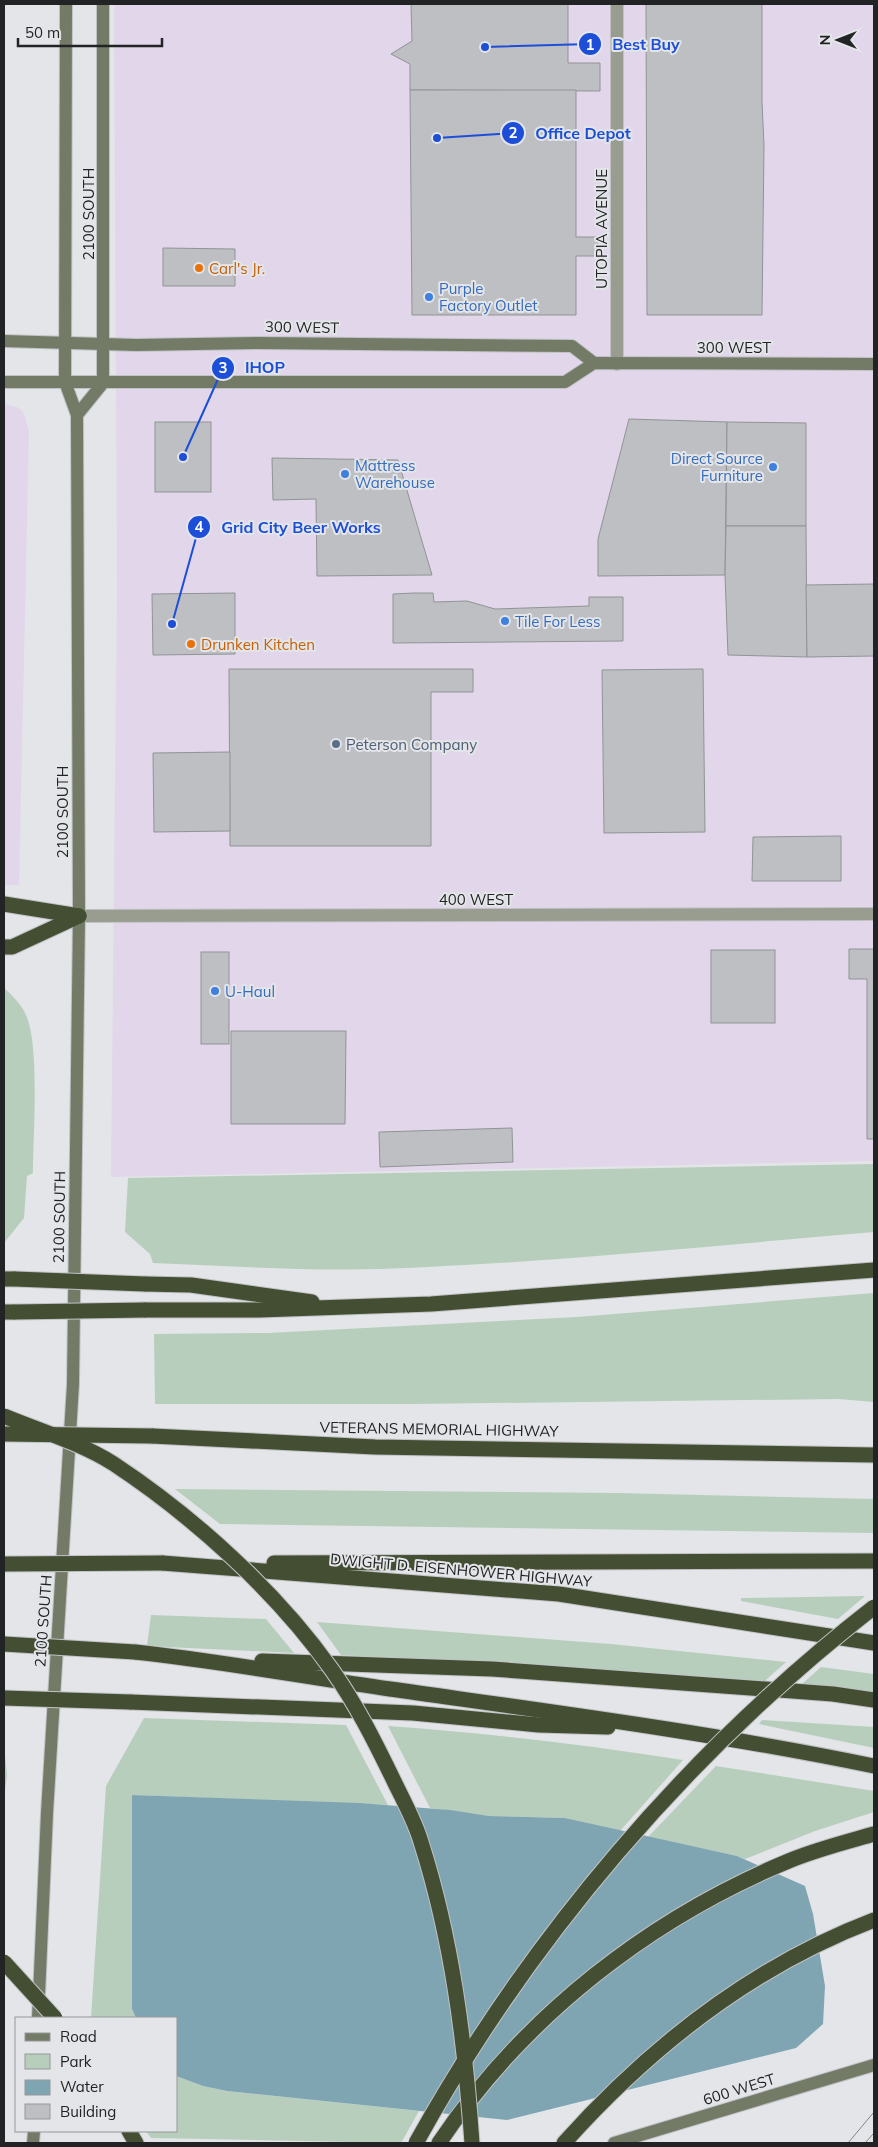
<svg xmlns="http://www.w3.org/2000/svg" width="878" height="2147" font-family="Mulish,sans-serif">
<style>
.commercial{fill:#e1d6ea}
.green{fill:#b8cebc}
.water{fill:#7fa5b2}
.building{fill:#bebfc2;stroke:#919396}
.lines{fill:none;stroke-linecap:round;stroke-linejoin:round}
.street-casing{stroke:#c0c2c5;stroke-width:14}
.secondary-casing{stroke:#c0c2c5;stroke-width:14}
.highway-casing{stroke:#c0c2c5;stroke-width:17}
.street{stroke:#989d90;stroke-width:12}
.secondary{stroke:#737b67;stroke-width:12}
.highway{stroke:#434e32;stroke-width:15}
.tram{stroke:#838486;stroke-width:1}
.highway-bridge-casing{stroke:#c0c2c5;stroke-width:17;stroke-linecap:butt}
.highway-bridge{stroke:#434e32;stroke-width:15}
.food-dot{fill:#e8710a;stroke:#e3e5e8;stroke-width:2}
.shop-dot{fill:#3f7fe0;stroke:#e3e5e8;stroke-width:2}
.service-dot{fill:#5c6f8a;stroke:#e3e5e8;stroke-width:2}
.labels{text-anchor:middle;dominant-baseline:central;stroke-width:4;stroke-linejoin:round;paint-order:stroke}
.street-label{font-size:15px;fill:#222324;stroke:#e3e5e8}
.food-label{font-size:15px;fill:#c56008;stroke:#e3e5e8;text-anchor:start}
.shop-label{font-size:15px;fill:#366cbe;stroke:#e3e5e8;text-anchor:start}
.service-label{font-size:15px;fill:#4e5e75;stroke:#e3e5e8;text-anchor:start}
.leader{fill:none;stroke:#1d4ed8;stroke-width:2}
.callout-dot{fill:#1d4ed8;stroke:#e3e5e8;stroke-width:2}
.mark-label{font-size:15px;text-anchor:middle;font-weight:bold;fill:#fff}
.callout-label{font-size:16px;text-anchor:middle;font-weight:bold;fill:#1d4ed8;stroke:#e3e5e8;stroke-width:4;stroke-linejoin:round;paint-order:stroke}
</style>
<rect width="100%" height="100%" fill="#e3e5e8"/>
<!-- commercial -->
<g class="commercial">
<polygon points="114,4 874,4 874,1161 111,1177 117,589"/>
<polygon points="4,404 17,407 23,412 29,431 19,885 4,885"/>
</g>
<!-- green -->
<g class="green">
<path d="M 4,988 C 13,996 21,1004 26,1015 C 40,1046 33,1135 33,1173 L 27,1176 L 24,1218 L 4,1243 Z"/>
<path d="M 874,1164 L 874,1232 C 710,1246 545,1263 380,1269 C 304,1271 229,1266 153,1263 L 150,1254 L 125,1232 L 128,1178 Z"/>
<polygon points="874,1293 874,1402 838,1399 413,1404 155,1404 154,1334 268,1333 577,1317"/>
<polygon points="175,1489 617,1493 874,1499 874,1533 220,1524"/>
<polygon points="865,1596 838,1619 741,1601 741,1598"/>
<polygon points="151,1615 266,1619 294,1653 147,1646"/>
<polygon points="317,1622 611,1644 786,1662 758,1687 481,1663 341,1655"/>
<polygon points="821,1667 874,1674 874,1700 794,1691"/>
<polygon points="144,1718 346,1725 388,1805 133,1795 132,2009 136,2018 91,2018 106,1786"/>
<polygon points="762,1720 874,1727 874,1748 759,1724"/>
<path d="M 388,1726 C 487,1733 585,1745 683,1760 L 620,1831 L 565,1818 L 489,1816 L 430,1808 Z"/>
<polygon points="4,1745 7,1775 4,1799"/>
<polygon points="716,1766 874,1791 874,1812 815,1831 745,1859 737,1856 648,1837"/>
<polygon points="176,2076 203,2086 227,2091 419,2111 401,2143 151,2138 146,2131 176,2131"/>
</g>
<!-- water -->
<polygon class="water" points="132,1795 359,1803 450,1810 489,1816 565,1818 737,1856 805,1886 813,1914 825,1986 823,2024 796,2048 507,2120 227,2091 203,2086 176,2076 176,2018 136,2018 132,2009"/>
<!-- building -->
<g class="building">
<polygon points="411,4 568,4 568,63 600,63 600,91 410,90 410,64 391,54 412,41"/>
<polygon points="646,4 762,4 762,102 764,145 762,315 647,315"/>
<polygon points="410,90 576,90 576,237 598,237 598,256 576,256 576,315 412,315"/>
<polygon points="163,248 235,249 235,286 163,286"/>
<polygon points="629,419 727,422 725,575 598,576 598,539"/>
<rect x="155" y="422" width="56" height="70"/>
<polygon points="727,422 806,423 806,526 726,526"/>
<polygon points="272,458 398,460 432,575 317,576 316,499 273,500"/>
<polygon points="726,526 806,526 807,657 728,655 725,575"/>
<polygon points="874,584 874,656 807,657 806,585"/>
<polygon points="235,593 235,654 153,655 152,594"/>
<polygon points="413,593 433,593 434,602 467,601 495,609 589,606 589,597 623,597 623,641 393,643 393,594"/>
<polygon points="229,669 473,669 473,692 431,692 431,846 230,846"/>
<polygon points="703,669 705,832 604,833 602,670"/>
<polygon points="230,752 230,831 154,832 153,753"/>
<polygon points="841,836 841,881 752,881 753,837"/>
<polygon points="849,949 874,949 874,1139 867,1139 867,979 849,979"/>
<rect x="711" y="950" width="64" height="73"/>
<rect x="201" y="952" width="28" height="92"/>
<polygon points="231,1031 346,1031 345,1124 231,1124"/>
<polygon points="512,1128 513,1162 380,1167 379,1132"/>
</g>
<g class="lines">
<!-- street casing -->
<g class="street-casing">
<g id="street">
<polyline points="617,364 617,4"/>
<polyline points="79,916 874,914"/>
</g>
</g>
<!-- secondary casing -->
<g class="secondary-casing">
<g id="secondary">
<polyline points="4,341 136,345 258,343 572,346 594,363"/>
<polyline points="4,382 565,382 594,363 874,364"/>
<polyline points="77,415 103,383 103,4"/>
<polyline points="38,2018 47,1813 73,1384 79,916 77,415 65,382 66,4"/>
<polyline points="33,2143 34,2131"/>
<polyline points="614,2143 874,2065"/>
</g>
</g>
<!-- highway casing -->
<g class="highway-casing">
<g id="highway">
<polyline points="4,904 79,916"/>
<polyline points="4,947 12,947 79,916"/>
<polyline points="4,1279 15,1279"/>
<polyline points="145,1284 191,1285 312,1302"/>
<polyline points="144,1310 259,1310 431,1304 874,1270"/>
<polyline points="4,1312 15,1312"/>
<polyline points="152,1436 375,1447 874,1455"/>
<polyline points="162,1563 559,1594 874,1643"/>
<polyline points="274,1563 874,1561"/>
<path d="M 135,1652 C 221,1661 305,1677 390,1689 C 552,1712 714,1733 874,1766"/>
<polyline points="262,1661 492,1669 833,1694 874,1700"/>
<polyline points="130,1702 413,1713 539,1725 608,1727"/>
<polyline points="129,2131 136,2143"/>
<path d="M 439,2143 C 524,2016 650,1918 791,1860 C 818,1849 846,1842 874,1834"/>
<path d="M 564,2143 C 649,2048 753,1966 874,1920"/>
</g>
</g>
<!-- street -->
<use href="#street" class="street"/>
<!-- secondary -->
<use href="#secondary" class="secondary"/>
<!-- highway -->
<use href="#highway" class="highway"/>
<!-- tram -->
<g class="tram">
<polyline points="848,2143 874,2112"/>
<polyline points="865,2143 874,2133"/>
</g>
<!-- highway-bridge casing -->
<g class="highway-bridge-casing">
<g id="highway-bridge">
<polyline points="15,1279 145,1284"/>
<polyline points="15,1312 144,1310"/>
<path d="M 4,1416 C 40,1431 81,1443 114,1464 C 194,1517 277,1592 332,1670 C 356,1704 375,1742 393,1779 C 403,1800 415,1821 421,1842 C 452,1939 465,2042 472,2143"/>
<polyline points="4,1434 152,1436"/>
<polyline points="4,1564 162,1563"/>
<polyline points="4,1644 135,1652"/>
<polyline points="4,1698 130,1702"/>
<polyline points="4,1962 55,2018"/>
<path d="M 416,2143 C 530,1937 689,1751 874,1607"/>
</g>
</g>
<!-- highway-bridge -->
<use href="#highway-bridge" class="highway-bridge"/>
</g>
<!-- markers -->
<g class="food-dot">
<circle cx="199" cy="268" r="5"/>
<circle cx="191" cy="644" r="5"/>
</g>
<g class="shop-dot">
<circle cx="429" cy="297" r="5"/>
<circle cx="773" cy="467" r="5"/>
<circle cx="345" cy="474" r="5"/>
<circle cx="505" cy="621" r="5"/>
<circle cx="215" cy="991" r="5"/>
</g>
<circle class="service-dot" cx="336" cy="744" r="5"/>
<g class="labels">
<!-- street labels -->
<g class="street-label">
<text transform="translate(88 214) rotate(-90)">2100 SOUTH</text>
<text transform="translate(601 229) rotate(-90)">UTOPIA AVENUE</text>
<text transform="translate(302 327) rotate(1)">300 WEST</text>
<text x="734" y="347">300 WEST</text>
<text transform="translate(62 812) rotate(-90)">2100 SOUTH</text>
<text x="476" y="899">400 WEST</text>
<text transform="translate(59 1217) rotate(-89)">2100 SOUTH</text>
<text transform="translate(439 1429) rotate(1)">VETERANS MEMORIAL HIGHWAY</text>
<text transform="translate(461 1570) rotate(5)">DWIGHT D. EISENHOWER HIGHWAY</text>
<text transform="translate(43 1621) rotate(-86)">2100 SOUTH</text>
<text transform="translate(739 2089) rotate(-17)">600 WEST</text>
</g>
<!-- food labels -->
<g class="food-label">
<text x="209" y="268">Carl's Jr.</text>
<text x="201" y="644">Drunken Kitchen</text>
</g>
<!-- shop labels -->
<g class="shop-label">
<text x="439" y="288">Purple<tspan x="439" dy="17">Factory Outlet</tspan></text>
<text x="763" y="458" text-anchor="end">Direct Source<tspan x="763" dy="17">Furniture</tspan></text>
<text x="355" y="465">Mattress<tspan x="355" dy="17">Warehouse</tspan></text>
<text x="515" y="621">Tile For Less</text>
<text x="225" y="991">U-Haul</text>
</g>
<!-- service labels -->
<g class="service-label">
<text x="346" y="744">Peterson Company</text>
</g>
</g>
<!-- callouts -->
<path class="leader" d="M485 47L590 44M437 138L513 133M183 457L223 368M172 624L199 527"/>
<g class="callout-dot">
<circle cx="485" cy="47" r="5"/>
<circle cx="437" cy="138" r="5"/>
<circle cx="183" cy="457" r="5"/>
<circle cx="172" cy="624" r="5"/>
<circle cx="590" cy="44" r="12"/>
<circle cx="513" cy="133" r="12"/>
<circle cx="223" cy="368" r="12"/>
<circle cx="199" cy="527" r="12"/>
</g>
<g class="mark-label">
<text x="590" y="50">1</text>
<text x="513" y="138">2</text>
<text x="223" y="373">3</text>
<text x="199" y="532">4</text>
</g>
<g class="callout-label">
<text x="646" y="50">Best Buy</text>
<text x="583" y="139">Office Depot</text>
<text x="265" y="373">IHOP</text>
<text x="301" y="533">Grid City Beer Works</text>
</g>
<!-- border -->
<rect width="878" height="2147" fill="none" stroke="#222324" stroke-width="10"/>
<!-- legend -->
<rect x="15" y="2017" width="162" height="115" fill="#e3e5e8" stroke="#96979a"/>
<rect x="25" y="2033" width="25" height="8" fill="#737b67" stroke="#96979a"/>
<text x="60" y="2042" font-size="15" fill="#222324">Road</text>
<rect x="25" y="2054" width="25" height="15" fill="#b8cebc" stroke="#96979a"/>
<text x="60" y="2067" font-size="15" fill="#222324">Park</text>
<rect x="25" y="2080" width="25" height="15" fill="#7fa5b2" stroke="#96979a"/>
<text x="60" y="2092" font-size="15" fill="#222324">Water</text>
<rect x="25" y="2104" width="25" height="15" fill="#bebfc2" stroke="#96979a"/>
<text x="60" y="2117" font-size="15" fill="#222324">Building</text>
<!-- north arrow -->
<g transform="translate(838 40) rotate(270)" stroke="#e3e5e8" stroke-width="4" paint-order="stroke">
<path d="M0-4L9 19L0 12L-9 19Z" fill="#222324"/>
<text y="-8" font-size="14" font-weight="bold" text-anchor="middle" fill="#222324">N</text>
</g>
<!-- scale -->
<path d="M18 38v8h144v-8" fill="none" stroke="#222324" stroke-width="2.5"/>
<text x="25" y="38" font-size="15" fill="#222324" stroke="#e3e5e8" stroke-width="4" paint-order="stroke">50 m</text>
</svg>
